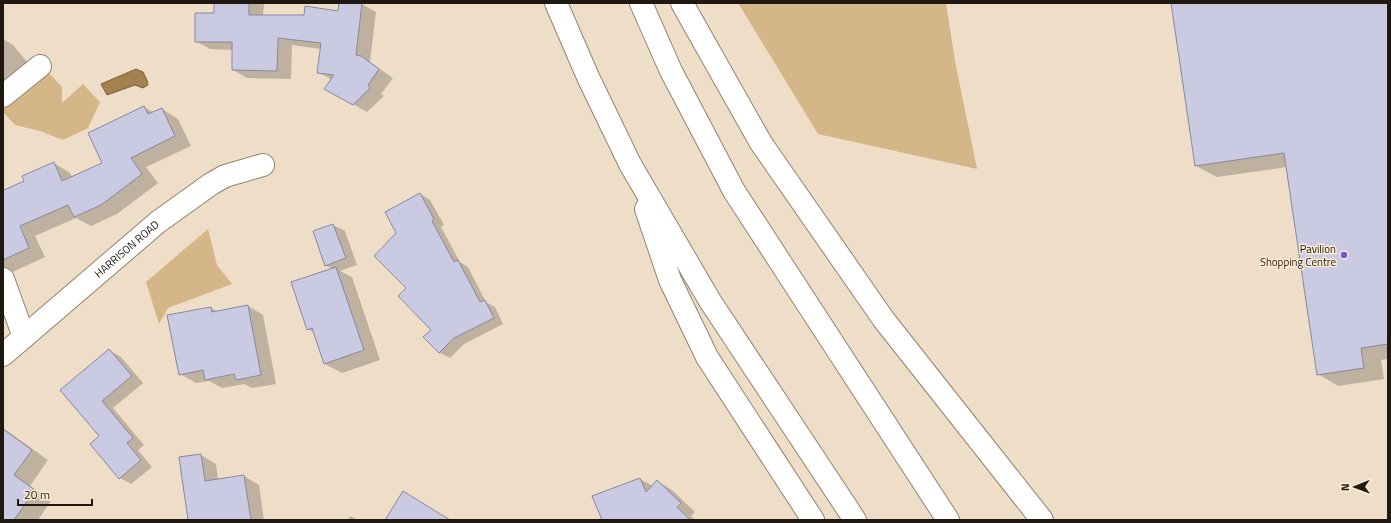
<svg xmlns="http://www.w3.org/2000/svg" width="1391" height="523" font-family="'Titillium Web',sans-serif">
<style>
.green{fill:#d5b689}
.water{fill:#a4824f;stroke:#7c623c}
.shadow{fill:#0003}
.building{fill:#cbcae3;stroke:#87879e}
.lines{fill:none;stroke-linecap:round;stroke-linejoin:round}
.minor-casing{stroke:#92836f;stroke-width:24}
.highway-casing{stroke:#92836f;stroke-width:24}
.minor{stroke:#fff;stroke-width:22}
.highway{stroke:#fff;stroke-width:22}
.poi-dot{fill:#715cd6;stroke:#fcebd4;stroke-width:1.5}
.labels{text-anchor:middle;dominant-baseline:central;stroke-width:3;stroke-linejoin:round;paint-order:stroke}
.street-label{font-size:11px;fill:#1e1810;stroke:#fcebd4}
.poi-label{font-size:11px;fill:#1e1810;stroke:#fcebd4;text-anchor:end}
</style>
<rect width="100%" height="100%" fill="#eedec7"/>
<!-- green -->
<g class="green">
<polygon points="738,3 946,3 955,61 977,169 818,134"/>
<polygon points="49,73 62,87 62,103 83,84 100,102 88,128 63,140 40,131 15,125 3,112 3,106 34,81"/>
<polygon points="208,229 217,265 232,284 168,308 159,324 146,282"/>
</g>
<!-- water -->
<polygon class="water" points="136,69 143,72 147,80 148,85 143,88 135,85 107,95 101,84"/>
<!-- shadow -->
<g class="shadow">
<polygon points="215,3 264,3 263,16 305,16 339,12 340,3 362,4 376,12 370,62 393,78 381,94 384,96 367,112 340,97 332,80 318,72 321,49 292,45 291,79 247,78 233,70 233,50 210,49 196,41 215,14"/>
<polygon points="1172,3 1388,3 1388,359 1381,360 1384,379 1338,386 1318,374 1287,167 1217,177 1196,166"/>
<polygon points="3,39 13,45 36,73 3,99"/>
<polygon points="144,107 154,113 162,109 178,119 191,146 146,167 158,183 117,214 91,226 76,218 35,236 45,257 6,275 3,309 3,192 26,182 54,163 70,173 72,177 104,163"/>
<polygon points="420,194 430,200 444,225 441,227 460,262 468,267 486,302 495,307 503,324 464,344 450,358 440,353 425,337 432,330 408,288 397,233"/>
<polygon points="333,225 345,231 357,265 340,271 352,277 380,360 342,373 325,364 315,333 308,329 333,269 325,265 314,232"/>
<polygon points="248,306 263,315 276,384 252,388 244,384 222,388 209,381 196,383 180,374 211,308 218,312"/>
<polygon points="109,350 121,357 143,383 113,408 144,445 138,450 152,467 131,484 120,478 100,436 62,390"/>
<polygon points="3,428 48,460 30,486 51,501 38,520 13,520 3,513"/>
<polygon points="201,455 216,464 218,480 244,476 259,485 264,520 189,520"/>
<polygon points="640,479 653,486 657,481 672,490 695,512 691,516 695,520 603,520"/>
<polygon points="350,516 358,520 348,520"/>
</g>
<!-- building -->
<g class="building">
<polygon points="214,3 249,3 249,15 304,15 305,6 338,11 339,3 362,3 356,55 361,56 379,69 368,85 370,88 353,105 324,89 334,75 317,73 321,43 278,38 277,71 232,70 232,42 195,42 195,13 214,13"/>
<polygon points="1171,3 1388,3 1388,344 1361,348 1364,368 1317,375 1284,153 1195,166"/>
<polygon points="144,106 148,114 162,108 175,136 131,158 142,174 101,205 74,217 68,205 20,226 29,248 3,260 3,188 4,190 24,181 22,176 54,162 62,181 102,163 88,133"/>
<polygon points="420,193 434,219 432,221 454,262 458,260 480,302 485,300 494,318 454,338 439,353 423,337 431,330 398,296 406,288 374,256 396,233 385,212"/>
<polygon points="333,224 346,258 325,266 313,231"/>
<polygon points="336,267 364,350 324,364 312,328 307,330 291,282"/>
<polygon points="248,305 261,375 236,380 234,374 205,380 203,370 179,375 167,315 211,307 212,312"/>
<polygon points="109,349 132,376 102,401 133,438 127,443 141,460 119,479 90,444 99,436 60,390"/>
<polygon points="3,429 32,450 14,475 35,490 14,520 3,520"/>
<polygon points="201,454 205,481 244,475 251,520 188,520 179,457"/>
<polygon points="640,478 646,492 657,480 681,503 677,507 690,520 602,520 592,496"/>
<polygon points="403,491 450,520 385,520"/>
</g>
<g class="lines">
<!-- minor casing -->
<g class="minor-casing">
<g id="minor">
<polyline points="3,96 40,66"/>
<polyline points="3,279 24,337"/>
<path id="s1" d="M 3,355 L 158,222 L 211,184 L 225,176 L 263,165"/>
</g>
</g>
<!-- highway casing -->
<g class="highway-casing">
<g id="highway">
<polyline points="556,3 588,77 630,164 710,301 855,520"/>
<polyline points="641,3 671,71 734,191 948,520"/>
<polyline points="682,3 761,143 884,320 1042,520"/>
<polyline points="646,209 670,280 707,357 813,520"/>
</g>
</g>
<!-- minor -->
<use href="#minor" class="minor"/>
<!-- highway -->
<use href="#highway" class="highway"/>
</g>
<!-- markers -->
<circle class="poi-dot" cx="1344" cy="255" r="4"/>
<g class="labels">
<!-- street labels -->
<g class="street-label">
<text stroke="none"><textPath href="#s1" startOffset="163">HARRISON ROAD</textPath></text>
</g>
<!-- poi labels -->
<g class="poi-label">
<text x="1336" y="249">Pavilion<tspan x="1336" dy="13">Shopping Centre</tspan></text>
</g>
</g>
<!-- border -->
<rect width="1391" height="523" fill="none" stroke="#1e1810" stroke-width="8"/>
<!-- north arrow -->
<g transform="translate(1355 487) rotate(269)" stroke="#fcebd4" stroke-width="3" paint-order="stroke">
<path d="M0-3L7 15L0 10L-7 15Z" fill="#1e1810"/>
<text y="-6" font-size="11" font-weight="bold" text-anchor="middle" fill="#1e1810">N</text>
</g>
<!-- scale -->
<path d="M18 499v6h74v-6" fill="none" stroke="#1e1810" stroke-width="2"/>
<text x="24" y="499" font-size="12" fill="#1e1810" stroke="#fcebd4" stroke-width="3" paint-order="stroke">20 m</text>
</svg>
